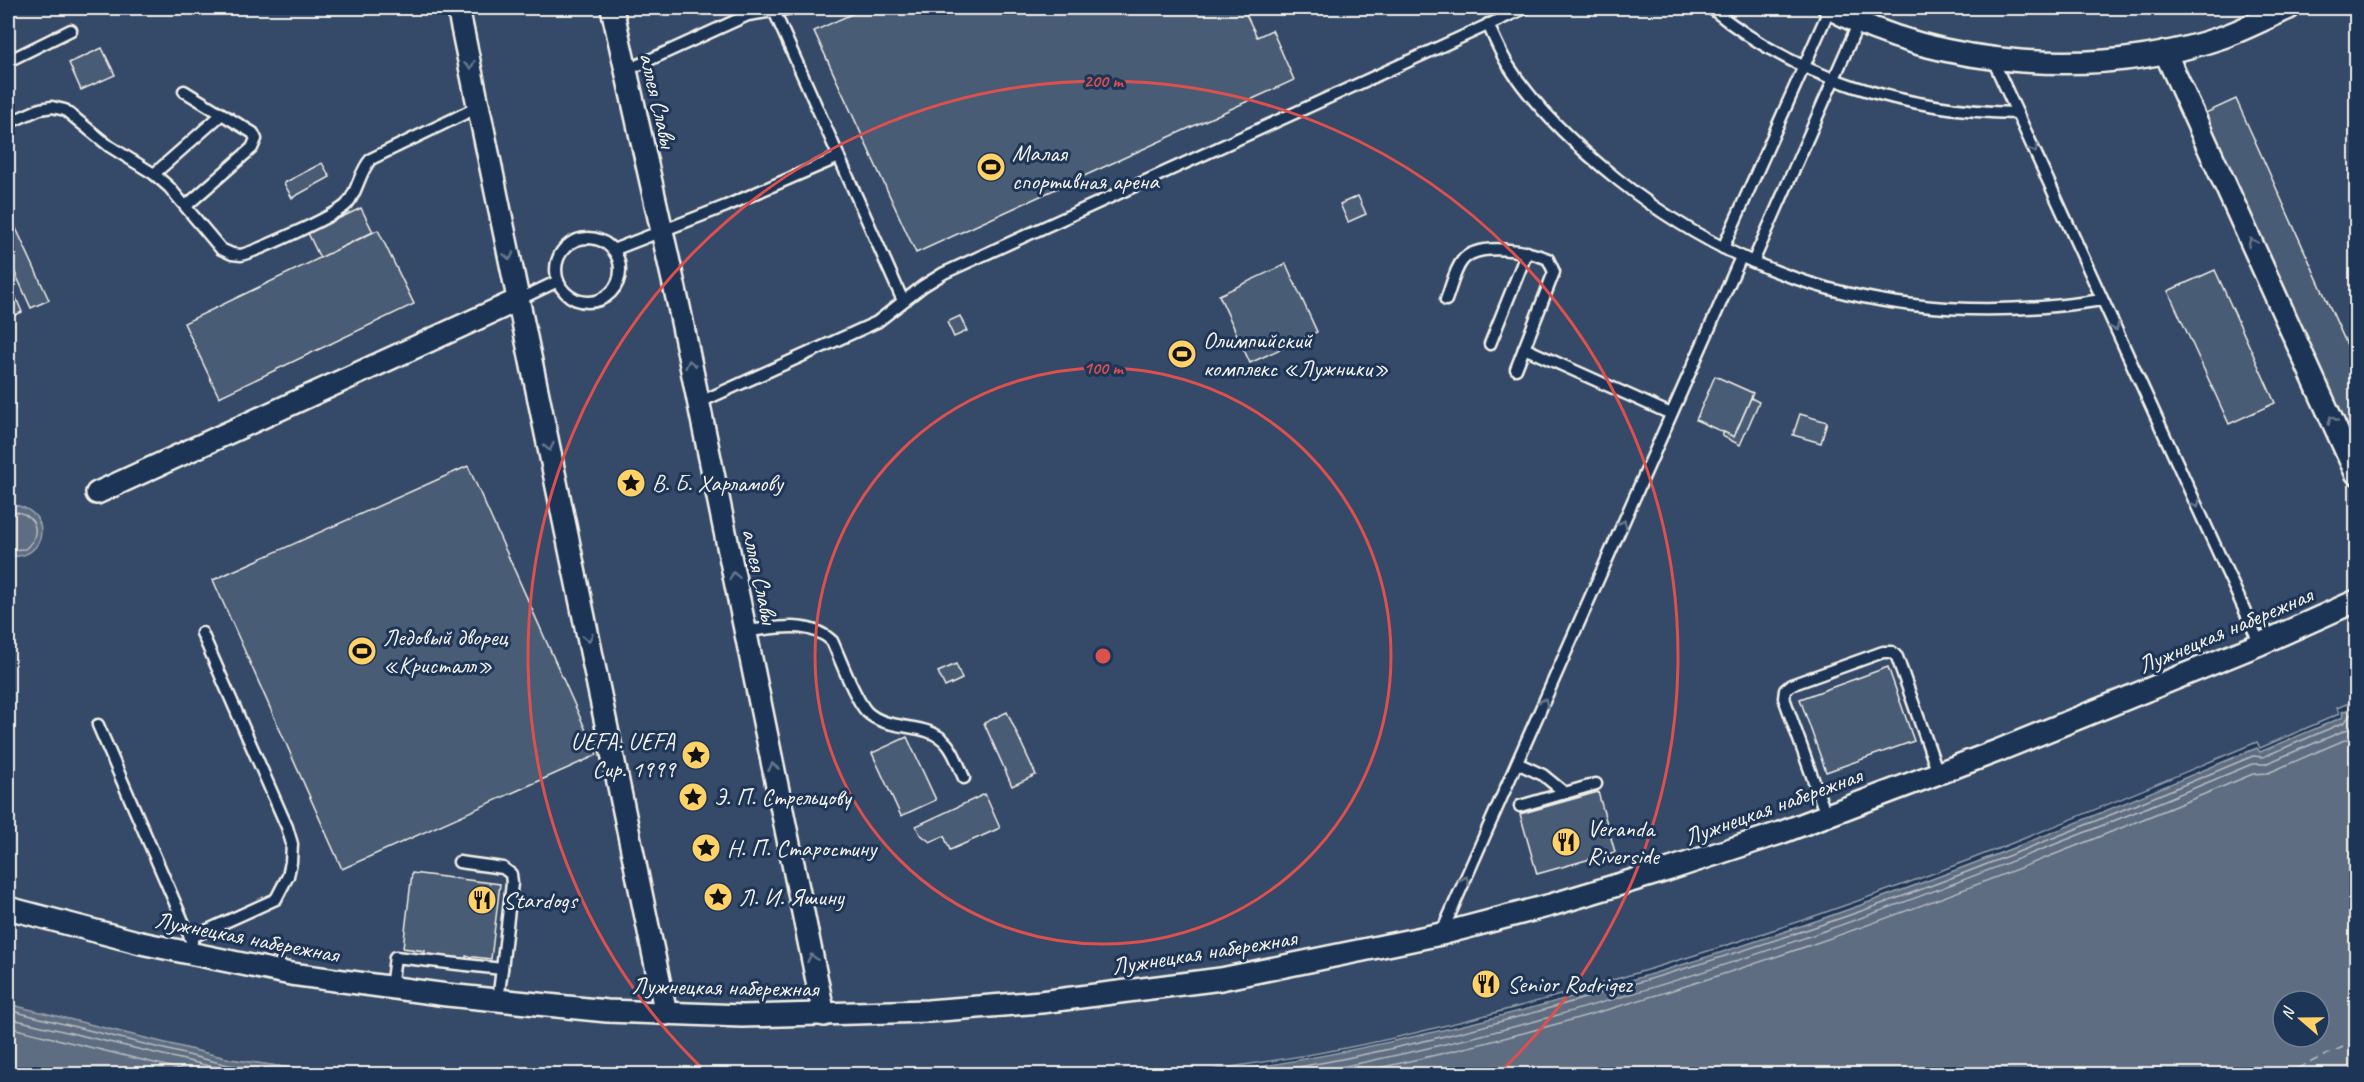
<svg xmlns="http://www.w3.org/2000/svg" width="2364" height="1082" font-family="Caveat,sans-serif">
<style>
.green{fill:#354a67;stroke:#949ea8;stroke-width:1.5}
.water{fill:#5e6d82;stroke:#9aa2ab;stroke-width:1.5;fill-rule:evenodd}
.lines{fill:none;stroke-linecap:round;stroke-linejoin:round}
.shore{stroke:#b8bcbf;stroke-width:1.5}
.ferry{stroke:#c0c3c4;stroke-width:1.5;stroke-dasharray:8 6;stroke-linecap:butt}
.building{fill:#485b74;stroke:#f4f1e8;stroke-width:1.5}
.service-casing{stroke:#f4f1e8;stroke-width:15}
.minor-casing{stroke:#f4f1e8;stroke-width:26}
.service{stroke:#1d3557;stroke-width:10}
.minor{stroke:#1d3557;stroke-width:21}
.oneway{stroke:#68778a}
.ring{fill:none;stroke:#dc504e;stroke-width:3}
.labels{text-anchor:middle;dominant-baseline:central;stroke-width:6;stroke-linejoin:round;paint-order:stroke}
.street-label{font-size:24px;fill:#f4f1e8;stroke:#1d3557}
.poi-label{font-size:24px;fill:#f4f1e8;stroke:#1d3557;text-anchor:start}
.centre{fill:#dc504e;stroke:#1d3557;stroke-width:3}
.ring-label{font-size:18px;text-anchor:middle;font-weight:bold;fill:#dc504e;stroke:#1d3557;stroke-width:6;stroke-linejoin:round;paint-order:stroke}
</style>
<rect width="100%" height="100%" fill="#1d3557"/>
<filter id="ink" filterUnits="userSpaceOnUse"><feTurbulence type="fractalNoise" baseFrequency=".0167" numOctaves="2"/><feDisplacementMap in="SourceGraphic" scale="12" xChannelSelector="R" yChannelSelector="G"/><feConvolveMatrix kernelMatrix="1 2 1 2 8 2 1 2 1" color-interpolation-filters="sRGB"/></filter>
<g filter="url(#ink)">
<!-- green -->
<path class="green" d="M 8,8 L 2356,8 L 2356,700 L 2337,708 L 2339,714 L 2260,748 L 2257,742 C 2156,784 2055,828 1953,866 C 1779,932 1600,988 1419,1032 C 1343,1051 1264,1062 1186,1074 L 331,1074 L 230,1059 L 29,1010 L 8,1004 Z"/>
<!-- water -->
<g class="water">
<path d="M 13,505 C 54,510 48,561 8,556 L 8,506 Z"/>
<path d="M 2356,706 L 2356,1074 L 1215,1074 C 1468,1036 1717,961 1956,870 C 2058,832 2157,789 2257,748 L 2260,752 L 2343,717 L 2342,712 ZM 2283,1001 L 2319,1001 L 2319,1037 L 2283,1037 Z"/>
<polygon points="8,1004 230,1059 331,1074 8,1074"/>
</g>
<g class="lines">
<!-- shore -->
<g class="shore">
<path d="M 8,512 C 32,509 46,532 25,549 L 8,550"/>
<polyline points="8,1010 228,1065 292,1074"/>
<polyline points="8,1018 243,1074"/>
<polyline points="8,1027 199,1074"/>
<path d="M 1255,1074 C 1372,1057 1486,1027 1599,994 C 1720,959 1841,921 1959,875 C 2058,837 2155,797 2253,756 L 2263,757 L 2345,722 L 2350,715 L 2356,712"/>
<path d="M 1305,1074 C 1632,1013 1946,892 2252,764 L 2265,764 L 2348,729 L 2356,721"/>
<path d="M 1350,1074 C 1661,1010 1960,896 2253,774 L 2268,773 L 2356,735"/>
</g>
<!-- ferry -->
<polyline class="ferry" points="2285,1074 2356,1041"/>
</g>
<!-- building -->
<g class="building">
<polygon points="865,8 1243,8 1257,37 1272,30 1294,80 916,253 814,31"/>
<polygon points="102,48 115,75 81,90 69,63"/>
<polygon points="2236,99 2356,365 2356,458 2201,115"/>
<polygon points="322,163 330,177 292,198 284,183"/>
<polygon points="1358,196 1366,214 1348,222 1340,204"/>
<polygon points="361,208 373,232 320,258 308,233"/>
<polygon points="15,226 49,300 31,308 8,257 8,230"/>
<polygon points="378,230 414,304 219,397 184,323"/>
<polygon points="1286,264 1317,332 1250,363 1219,295"/>
<polygon points="2215,270 2275,403 2229,424 2168,291"/>
<polygon points="8,279 22,312 8,318"/>
<polygon points="960,316 967,331 954,337 947,322"/>
<polygon points="1715,376 1753,393 1734,437 1696,420"/>
<polygon points="1751,398 1759,402 1740,445 1722,436 1724,432 1734,437"/>
<polygon points="1800,414 1827,422 1821,443 1793,435"/>
<polygon points="468,466 597,755 342,869 213,580"/>
<polygon points="956,664 962,679 945,687 938,672"/>
<polygon points="1888,667 1914,741 1826,772 1800,699"/>
<polygon points="1007,712 1036,775 1012,786 984,723"/>
<polygon points="907,737 936,800 901,816 872,753"/>
<polygon points="1598,792 1615,852 1537,874 1520,814"/>
<polygon points="985,794 1000,828 950,850 944,836 930,842 920,834 916,826"/>
<polygon points="412,873 500,884 491,959 466,956 466,960 424,955 425,951 403,948"/>
<polygon points="748,1069 754,1069 758,1074 743,1074"/>
</g>
<g class="lines">
<!-- service casing -->
<g class="service-casing">
<g id="service">
<path d="M 1711,8 C 1798,80 1906,111 2017,113"/>
<polyline points="774,11 903,301"/>
<path d="M 1488,24 C 1494,38 1500,52 1508,65 C 1536,109 1577,147 1617,179 C 1761,294 1922,328 2102,300"/>
<polyline points="1992,58 2260,644"/>
<polyline points="8,61 71,30"/>
<polyline points="625,71 748,15 792,8"/>
<polyline points="184,91 253,133 256,139 252,148 186,206"/>
<path d="M 8,123 L 40,109 L 52,107 L 65,110 L 109,146 L 154,174 L 169,187 L 221,249 L 232,254 L 241,255 C 257,251 337,215 347,204 C 358,191 359,172 371,159 L 478,107"/>
<polyline points="154,174 222,114"/>
<circle cx="588" cy="270" r="32"/>
<polyline points="1723,248 1830,8"/>
<polyline points="613,250 726,206 839,157"/>
<polyline points="1753,262 1859,22"/>
<polyline points="518,300 558,281"/>
<path d="M 1446,300 C 1451,288 1454,271 1462,261 C 1477,241 1529,251 1548,259 L 1554,272 L 1516,369"/>
<polyline points="1490,344 1527,252"/>
<polyline points="1524,348 1671,414"/>
<polyline points="698,403 877,322 923,286 944,273 1525,8"/>
<path d="M 745,631 C 774,629 809,619 832,641 C 840,658 855,700 867,712 C 889,733 927,720 947,744 C 955,753 959,767 964,778"/>
<polyline points="98,725 192,942"/>
<polyline points="1517,763 1543,775 1565,793"/>
<polyline points="1520,806 1596,784"/>
<polyline points="1826,815 1784,698 1785,690 1791,685 1883,652 1892,652 1897,657 1938,773"/>
<polyline points="459,862 503,868 511,874 512,883 502,969"/>
<polyline points="1441,934 1741,257"/>
<polyline points="190,938 276,899 288,876 291,862 292,844 287,827 202,633"/>
<polyline points="391,988 395,957 502,969 498,1000"/>
</g>
</g>
<!-- minor casing -->
<g class="minor-casing">
<g id="minor">
<polyline points="458,8 666,1014"/>
<polyline points="612,8 679,307 824,1015"/>
<path d="M 1829,8 C 1943,69 2100,79 2223,37 C 2246,29 2268,17 2289,8"/>
<polyline points="2165,52 2356,473"/>
<polyline points="97,493 518,300"/>
<polyline points="8,908 141,943 291,974 447,995 607,1011 742,1016 928,1011 1041,1002 1221,979 1441,934 1551,905 1667,870 1780,833 1997,751 2260,644 2356,601"/>
</g>
</g>
<!-- service -->
<use href="#service" class="service"/>
<!-- minor -->
<use href="#minor" class="minor"/>
</g>
<!-- one-way arrows -->
<defs><path id="oneway-chevron" d="M-2-3.5L2.5 0L-2 3.5" fill="none" stroke-width="1.6" stroke-linecap="round" stroke-linejoin="round" transform="scale(1.5)"/></defs>
<g class="oneway">
<use href="#oneway-chevron" transform="translate(470 65) rotate(78)"/>
<use href="#oneway-chevron" transform="translate(2034 149) rotate(65)"/>
<use href="#oneway-chevron" transform="translate(2252 242) rotate(-115)"/>
<use href="#oneway-chevron" transform="translate(509 256) rotate(78)"/>
<use href="#oneway-chevron" transform="translate(2115 327) rotate(65)"/>
<use href="#oneway-chevron" transform="translate(690 364) rotate(-102)"/>
<use href="#oneway-chevron" transform="translate(2332 420) rotate(-114)"/>
<use href="#oneway-chevron" transform="translate(549 447) rotate(78)"/>
<use href="#oneway-chevron" transform="translate(2196 504) rotate(65)"/>
<use href="#oneway-chevron" transform="translate(1623 524) rotate(-66)"/>
<use href="#oneway-chevron" transform="translate(734 576) rotate(-102)"/>
<use href="#oneway-chevron" transform="translate(588 638) rotate(78)"/>
<use href="#oneway-chevron" transform="translate(1544 702) rotate(-66)"/>
<use href="#oneway-chevron" transform="translate(773 767) rotate(-102)"/>
<use href="#oneway-chevron" transform="translate(1465 880) rotate(-66)"/>
<use href="#oneway-chevron" transform="translate(812 958) rotate(-102)"/>
</g>
</g>
<!-- distance rings -->
<g class="ring">
<circle cx="1103" cy="656" r="288"/>
<path d="M707 1073A575 575 0 1 1 1499 1073"/>
</g>
<!-- icons -->
<defs>
<g id="stadium-disc" transform="scale(1.5)"><circle r="9.5" fill="#ffd166" stroke="#1d3557"/><path d="M0-5a6.5 5 0 1 0 0 10a6.5 5 0 1 0 0-10ZM-3.5-1.8h7v3.6h-7Z" fill="#111"/></g>
<g id="sight-disc" transform="scale(1.5)"><circle r="9.5" fill="#ffd166" stroke="#1d3557"/><path d="M0-6L1.8-2.2L6-1.7L2.9 1.2L3.7 5.4L0 3.3L-3.7 5.4L-2.9 1.2L-6-1.7L-1.8-2.2Z" fill="#111"/></g>
<g id="restaurant-disc" transform="scale(1.5)"><circle r="9.5" fill="#ffd166" stroke="#1d3557"/><path d="M-5-6h1v4h1v-4h1v4h1v-4h1v5L-1.5 .5V6h-2V.5L-5-1ZM5-6V6H3V1.5H1.5Q1.5-4 5-6Z" fill="#111"/></g>
</defs>
<g fill-rule="evenodd">
<use href="#stadium-disc" x="991" y="167"/>
<use href="#stadium-disc" x="1182" y="354"/>
<use href="#sight-disc" x="631" y="483"/>
<use href="#stadium-disc" x="362" y="651"/>
<use href="#sight-disc" x="696" y="755"/>
<use href="#sight-disc" x="693" y="797"/>
<use href="#restaurant-disc" x="1566" y="842"/>
<use href="#sight-disc" x="706" y="848"/>
<use href="#sight-disc" x="718" y="897"/>
<use href="#restaurant-disc" x="482" y="900"/>
<use href="#restaurant-disc" x="1486" y="984"/>
</g>
<g class="labels">
<!-- street labels -->
<g class="street-label">
<text transform="translate(658 100) rotate(77)">аллея Славы</text>
<text transform="translate(760 576) rotate(78)">аллея Славы</text>
<text transform="translate(2225 630) rotate(-23)">Лужнецкая набережная</text>
<text transform="translate(1773 806) rotate(-20)">Лужнецкая набережная</text>
<text transform="translate(247 937) rotate(11)">Лужнецкая набережная</text>
<text transform="translate(1204 952) rotate(-9)">Лужнецкая набережная</text>
<text transform="translate(725 987) rotate(1)">Лужнецкая набережная</text>
</g>
<!-- poi labels -->
<g class="poi-label">
<text x="1012" y="153">Малая<tspan x="1012" dy="28">спортивная арена</tspan></text>
<text x="1203" y="340">Олимпийский<tspan x="1203" dy="28">комплекс «Лужники»</tspan></text>
<text x="652" y="483">В. Б. Харламову</text>
<text x="383" y="637">Ледовый дворец<tspan x="383" dy="28">«Кристалл»</tspan></text>
<text x="675" y="741" text-anchor="end">UEFA. UEFA<tspan x="675" dy="28">Cup. 1999</tspan></text>
<text x="714" y="797">Э. П. Стрельцову</text>
<text x="1587" y="828">Veranda<tspan x="1587" dy="28">Riverside</tspan></text>
<text x="727" y="848">Н. П. Старостину</text>
<text x="739" y="897">Л. И. Яшину</text>
<text x="503" y="900">Stardogs</text>
<text x="1507" y="984">Senior Rodrigez</text>
</g>
</g>
<circle cx="1103" cy="656" r="9" class="centre"/>
<g class="ring-label">
<text x="1103" y="87">200 m</text>
<text x="1103" y="374">100 m</text>
</g>
<!-- margin -->
<rect width="2364" height="1082" fill="none" stroke="#1d3557" stroke-width="30"/>
<rect x="15" y="15" width="2334" height="1052" fill="none" stroke="#f4f1e8" stroke-width="2" filter="url(#ink)"/>
<!-- north arrow -->
<g transform="translate(2301 1019) rotate(290)"><circle r="28" fill="#1d3557" stroke="#738091" stroke-width="1.5"/>
<path d="M0-4.5L10 22L0 15L-10 22Z" fill="#ffd166"/>
<text y="-9" font-size="16" font-weight="bold" text-anchor="middle" fill="#f4f1e8">N</text>
</g>
</svg>
